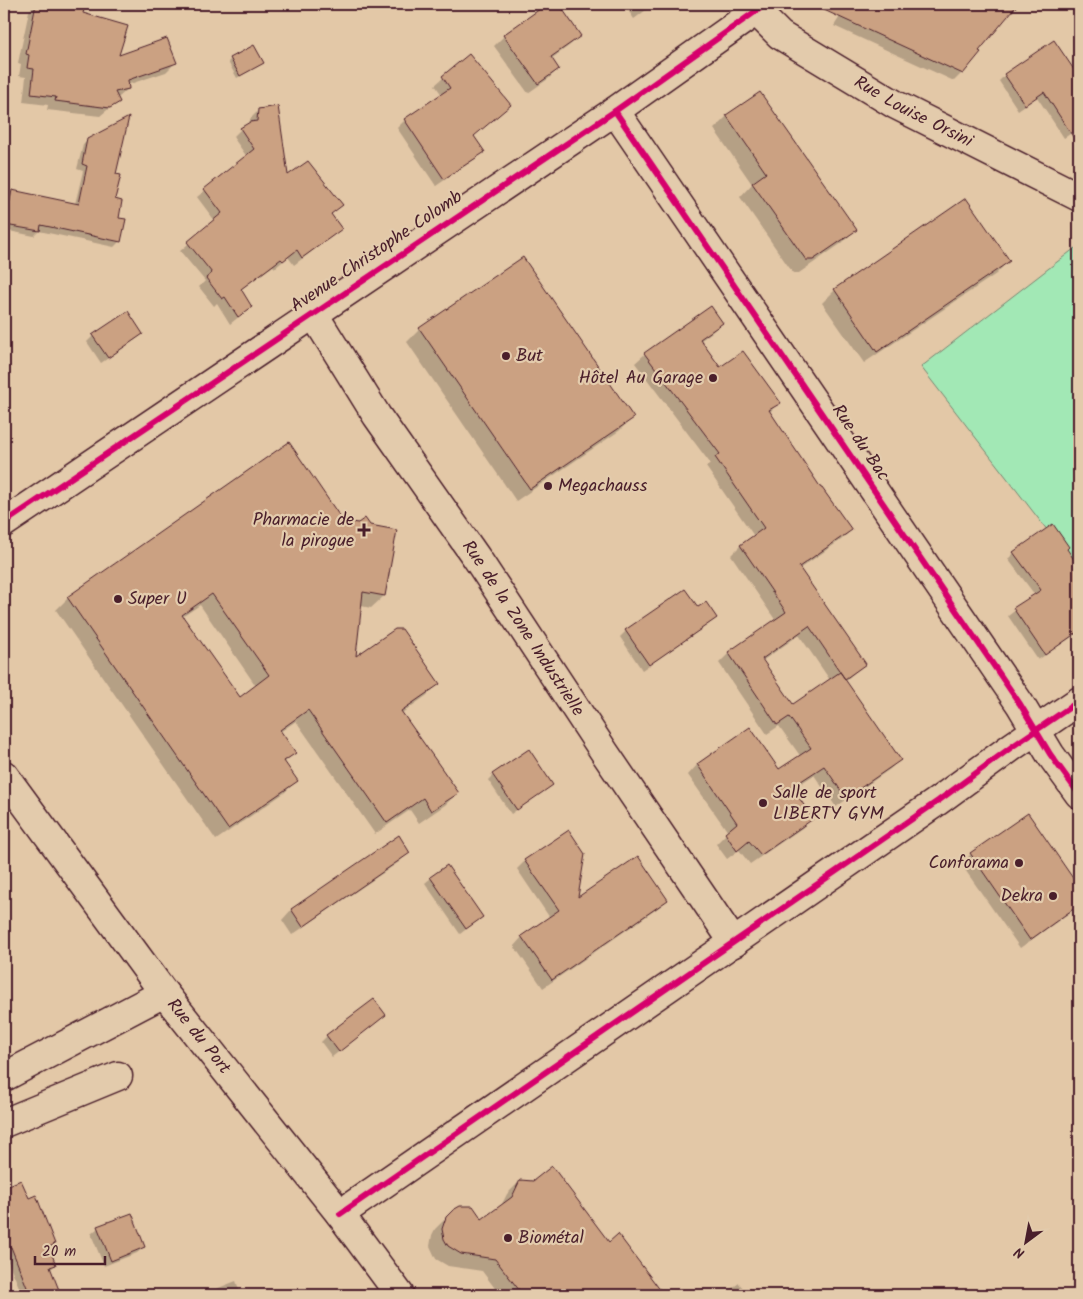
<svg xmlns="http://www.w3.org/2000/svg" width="1083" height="1299" font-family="Kalam,sans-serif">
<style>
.green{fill:#a2e8b5;stroke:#768470}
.shadow{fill:#0003;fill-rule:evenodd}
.building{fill:#cba182;stroke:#4a1f2b;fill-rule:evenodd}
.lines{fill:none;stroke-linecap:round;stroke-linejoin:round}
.street-casing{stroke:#4a1f2b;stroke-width:31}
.secondary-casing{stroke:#4a1f2b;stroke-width:31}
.street{stroke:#e3cbac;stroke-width:28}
.secondary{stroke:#e3cbac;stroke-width:28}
.cycleway-casing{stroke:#e3cbac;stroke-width:9}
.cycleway{stroke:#d6006c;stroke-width:6}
.poi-dot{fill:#4a1f2b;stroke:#e3cbac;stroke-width:2}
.labels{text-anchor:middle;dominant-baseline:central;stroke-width:4.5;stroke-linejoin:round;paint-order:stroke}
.street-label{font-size:18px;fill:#4a1f2b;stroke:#e3cbac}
.poi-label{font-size:18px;fill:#4a1f2b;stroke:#e3cbac;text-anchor:start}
</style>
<rect width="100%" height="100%" fill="#e3c8a7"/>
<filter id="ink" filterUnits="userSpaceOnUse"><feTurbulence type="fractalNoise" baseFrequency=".02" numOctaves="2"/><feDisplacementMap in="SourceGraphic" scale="10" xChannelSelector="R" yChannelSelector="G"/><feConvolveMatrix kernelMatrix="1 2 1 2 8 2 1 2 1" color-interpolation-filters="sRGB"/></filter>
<g filter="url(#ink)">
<!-- green -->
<polygon class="green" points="1079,245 1079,571 921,367"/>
<!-- shadow -->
<g class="shadow">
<polygon points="36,4 45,4 82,11 82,14 117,57 175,63 166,72 127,85 128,89 119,97 116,98 118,101 100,116 47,110 48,105 23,102 26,77 19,76 21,64 18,63 29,11"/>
<polygon points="549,4 557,4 580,36 570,45 551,59 558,69 548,79 528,93 494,46 504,36"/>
<polygon points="624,4 654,4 634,19"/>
<polygon points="848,4 910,4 935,22 950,4 1016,4 977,51 962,73 954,81 834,26"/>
<polygon points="1054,42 1079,79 1079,128 1064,138 1037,97 1018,110 999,81 1005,75"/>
<polygon points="468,56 473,137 483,152 475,159 436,186 397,128 405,120 442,95 435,85"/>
<polygon points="231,59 259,65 237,78 228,62"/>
<polygon points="258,111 287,177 341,204 330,215 340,228 332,236 294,265 288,257 275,268 273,266 240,290 251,307 230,324 217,303 214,306 199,287 205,281 180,251 215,221 197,197 247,157 233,137 241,129 250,124 250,119"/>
<polygon points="727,116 855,230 842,243 799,273 793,273 740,197 752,184 714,129"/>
<polygon points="88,140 114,175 114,200 120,241 114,247 39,231 34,236 4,230 4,212 7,197 12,192 75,204 83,171 77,169 83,145"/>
<polygon points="966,200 1008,261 996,274 864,363 822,303 835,290"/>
<path d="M 722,323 L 712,332 L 700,341 L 719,368 L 779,402 L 770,412 L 821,490 L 851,530 L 841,540 L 799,569 L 864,664 L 845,681 L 899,760 L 890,769 L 836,807 L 814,775 L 792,789 L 811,819 L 802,828 L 750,864 L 739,850 L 727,859 L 716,844 L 728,832 L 688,775 L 697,765 L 750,729 L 779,770 L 801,757 L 779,726 L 767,734 L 719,663 L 729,653 L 776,621 L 731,555 L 740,546 L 754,536 L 706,467 L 710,463 L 635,363 L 645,354 ZM 799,635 L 830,680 L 792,705 L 762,661 Z"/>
<polygon points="420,329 632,418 619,431 516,501 407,342"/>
<polygon points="142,334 135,340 101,363 87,342 93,336"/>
<path d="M 343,522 L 384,596 L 371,608 L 361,606 L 354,659 L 438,684 L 426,696 L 402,713 L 457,793 L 445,805 L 419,823 L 410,810 L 375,834 L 296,721 L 280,732 L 294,753 L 284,763 L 296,781 L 284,793 L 216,840 L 56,610 L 68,598 ZM 200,605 L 256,686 L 240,699 L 182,617 Z"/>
<polygon points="1065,550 1079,569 1079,632 1038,660 1008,616 1035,595 1008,559 1014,553"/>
<polygon points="698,609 716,618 709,624 642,670 620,637 626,631"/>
<polygon points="493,775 552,785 511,814 488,780"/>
<polygon points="1028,815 1079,889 1079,906 1020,948 961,864 971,854"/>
<polygon points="398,837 409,852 399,862 292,935 282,920 291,910"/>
<polygon points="525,861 576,900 667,900 658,908 543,988 514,946 522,937 550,918 517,869"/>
<polygon points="431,878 482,917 460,934 425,883"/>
<polygon points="385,1015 332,1057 321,1042 327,1036"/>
<polygon points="21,1181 28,1199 54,1244 48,1249 55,1265 50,1270 60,1295 18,1295 22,1294 4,1252 4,1188"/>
<polygon points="520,1181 533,1182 608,1243 618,1236 662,1295 500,1295 482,1271 448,1266 436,1259 430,1246 432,1235 435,1229 449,1215 482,1221 501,1206 507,1194"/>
<polygon points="98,1228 144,1247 137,1253 104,1266 91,1234"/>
<polygon points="236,1281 241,1295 201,1295"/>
<polygon points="739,1283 748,1295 723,1295"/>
</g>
<!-- building -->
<g class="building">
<polygon points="36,4 52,4 84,10 83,13 128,26 119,55 167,38 177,63 128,80 129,89 115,92 120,102 110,108 55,101 56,97 31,94 34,69 27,68 29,55 26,54"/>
<polygon points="547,4 559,4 581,36 551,57 559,69 538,84 503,35"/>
<polygon points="811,4 1018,4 979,51 981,52 963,74"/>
<polygon points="1054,40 1079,77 1079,146 1044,92 1025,105 1004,74"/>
<polygon points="254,45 264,63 240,76 230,58"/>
<polygon points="469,54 511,105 474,136 485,152 444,179 404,119 450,88 442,76"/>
<polygon points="760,92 857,230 813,260 806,260 752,183 766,173 726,115"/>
<polygon points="278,106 288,175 308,161 343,205 331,214 342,229 302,258 297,250 283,261 281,259 241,289 252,307 238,317 225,297 222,299 206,278 212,273 187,242 222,213 204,189 254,149 240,128 250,122 257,121 258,109"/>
<polygon points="129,117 116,174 121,175 115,199 122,201 119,218 126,219 121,242 41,225 40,231 5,225 12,190 79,204 87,166 82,164 87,139"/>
<polygon points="966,198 1010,261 877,352 834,289"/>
<polygon points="523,257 634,418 530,489 419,328"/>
<polygon points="711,306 723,323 700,339 720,367 743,351 781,403 769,410 821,488 822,488 852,530 799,567 866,664 845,679 809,626 762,659 793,704 840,672 901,760 846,798 824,766 792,787 813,819 761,855 749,841 737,851 725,833 737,823 697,764 750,727 779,769 811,748 789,717 777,725 728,652 786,612 740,545 764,528 715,457 720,454 644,353"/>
<polygon points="128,311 143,334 108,358 92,335"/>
<path d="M 289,442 L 343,521 L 358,523 L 365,518 L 370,525 L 397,530 L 385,596 L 363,592 L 356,656 L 395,629 L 402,629 L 440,684 L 401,711 L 459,793 L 431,811 L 423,798 L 387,823 L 308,710 L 280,730 L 296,753 L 284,761 L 298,781 L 228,829 L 67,597 ZM 212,594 L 269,675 L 240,697 L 182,615 Z"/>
<polygon points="1053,524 1069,547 1067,549 1079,567 1079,631 1045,655 1013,608 1041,590 1013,552"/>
<polygon points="685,589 698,607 706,602 717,618 649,665 625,630"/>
<polygon points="529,749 553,785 517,810 492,774"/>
<polygon points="1028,813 1079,887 1079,905 1030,940 970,853"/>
<polygon points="569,830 585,854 578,897 638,856 668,900 552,980 521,936 559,910 524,860"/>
<polygon points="399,835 410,853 303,927 291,909"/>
<polygon points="447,865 483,917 466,929 430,877"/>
<polygon points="374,999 386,1015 339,1052 326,1035"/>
<polygon points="552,1166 609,1242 618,1234 664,1295 523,1295 495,1259 461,1254 448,1246 444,1239 442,1229 446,1217 453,1210 460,1206 473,1206 482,1219 512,1197 520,1180 533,1181"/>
<polygon points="21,1180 29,1198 36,1195 55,1244 49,1247 56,1265 50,1267 61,1295 30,1295 11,1247 4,1249 4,1187"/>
<polygon points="132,1213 145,1247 111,1261 97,1226"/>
</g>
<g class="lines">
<!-- street casing -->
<g class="street-casing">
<g id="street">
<path id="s1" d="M 756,11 L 780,35 L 896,105 L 1079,197"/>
<path id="s2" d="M 313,313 L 377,416 L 476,557 L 605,753 L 734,943"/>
<polyline points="4,1077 164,993"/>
<polyline points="4,1123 118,1076"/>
<polyline points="340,1214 938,801 1013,746 1079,701"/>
</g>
</g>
<!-- secondary casing -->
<g class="secondary-casing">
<g id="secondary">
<polyline points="615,111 1020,704 1050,754 1079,794"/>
<polyline points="4,523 615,111 766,4"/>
<path id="s3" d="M 4,775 L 164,993 L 340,1214 L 400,1295"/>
</g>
</g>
<!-- street -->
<use href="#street" class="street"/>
<!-- secondary -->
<use href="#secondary" class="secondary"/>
<!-- cycleway casing -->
<g class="cycleway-casing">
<g id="cycleway">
<polyline points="615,111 1020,704 1050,754 1079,794"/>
<polyline points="4,523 615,111 766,4"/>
<polyline points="340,1214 938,801 1013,746 1079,701"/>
</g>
</g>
<!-- cycleway -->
<use href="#cycleway" class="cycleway"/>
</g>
</g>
<!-- markers -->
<g class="poi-dot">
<circle cx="506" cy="356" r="5"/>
<circle cx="713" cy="378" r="5"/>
<circle cx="548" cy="486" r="5"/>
<path d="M361.5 522.5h5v5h5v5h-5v5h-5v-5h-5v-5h5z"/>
<circle cx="118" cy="599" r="5"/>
<circle cx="763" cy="803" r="5"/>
<circle cx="1019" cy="863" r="5"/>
<circle cx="1053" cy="896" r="5"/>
<circle cx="508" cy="1238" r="5"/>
</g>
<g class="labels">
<!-- street labels -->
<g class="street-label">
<text stroke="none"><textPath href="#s1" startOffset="188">Rue Louise Orsini</textPath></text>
<text transform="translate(377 252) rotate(-34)">Avenue Christophe Colomb</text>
<text transform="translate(860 443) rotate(56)">Rue du Bac</text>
<text stroke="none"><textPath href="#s2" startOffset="379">Rue de la Zone Industrielle</textPath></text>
<text stroke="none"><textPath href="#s3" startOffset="326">Rue du Port</textPath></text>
</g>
<!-- poi labels -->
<g class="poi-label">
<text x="516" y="356">But</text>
<text x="703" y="378" text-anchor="end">Hôtel Au Garage</text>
<text x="558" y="486">Megachauss</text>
<text x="354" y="520" text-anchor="end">Pharmacie de<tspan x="354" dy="21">la pirogue</tspan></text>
<text x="128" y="599">Super U</text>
<text x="773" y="793">Salle de sport<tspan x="773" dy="21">LIBERTY GYM</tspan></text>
<text x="1009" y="863" text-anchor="end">Conforama</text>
<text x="1043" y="896" text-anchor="end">Dekra</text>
<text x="518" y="1238">Biométal</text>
</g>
</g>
<!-- margin -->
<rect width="1083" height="1299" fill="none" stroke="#e3cbac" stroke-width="20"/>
<rect x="10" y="10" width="1063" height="1279" fill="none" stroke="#4a1f2b" stroke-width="2" filter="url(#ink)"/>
<!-- north arrow -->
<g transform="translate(1026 1242) rotate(212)" stroke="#e3cbac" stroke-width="4" paint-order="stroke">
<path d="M0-4L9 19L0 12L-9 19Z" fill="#4a1f2b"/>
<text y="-8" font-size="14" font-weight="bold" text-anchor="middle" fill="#4a1f2b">N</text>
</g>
<!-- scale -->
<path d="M35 1256v8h70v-8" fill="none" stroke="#4a1f2b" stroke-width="2.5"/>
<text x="42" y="1256" font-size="15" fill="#4a1f2b" stroke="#e3cbac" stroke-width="4" paint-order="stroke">20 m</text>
</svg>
